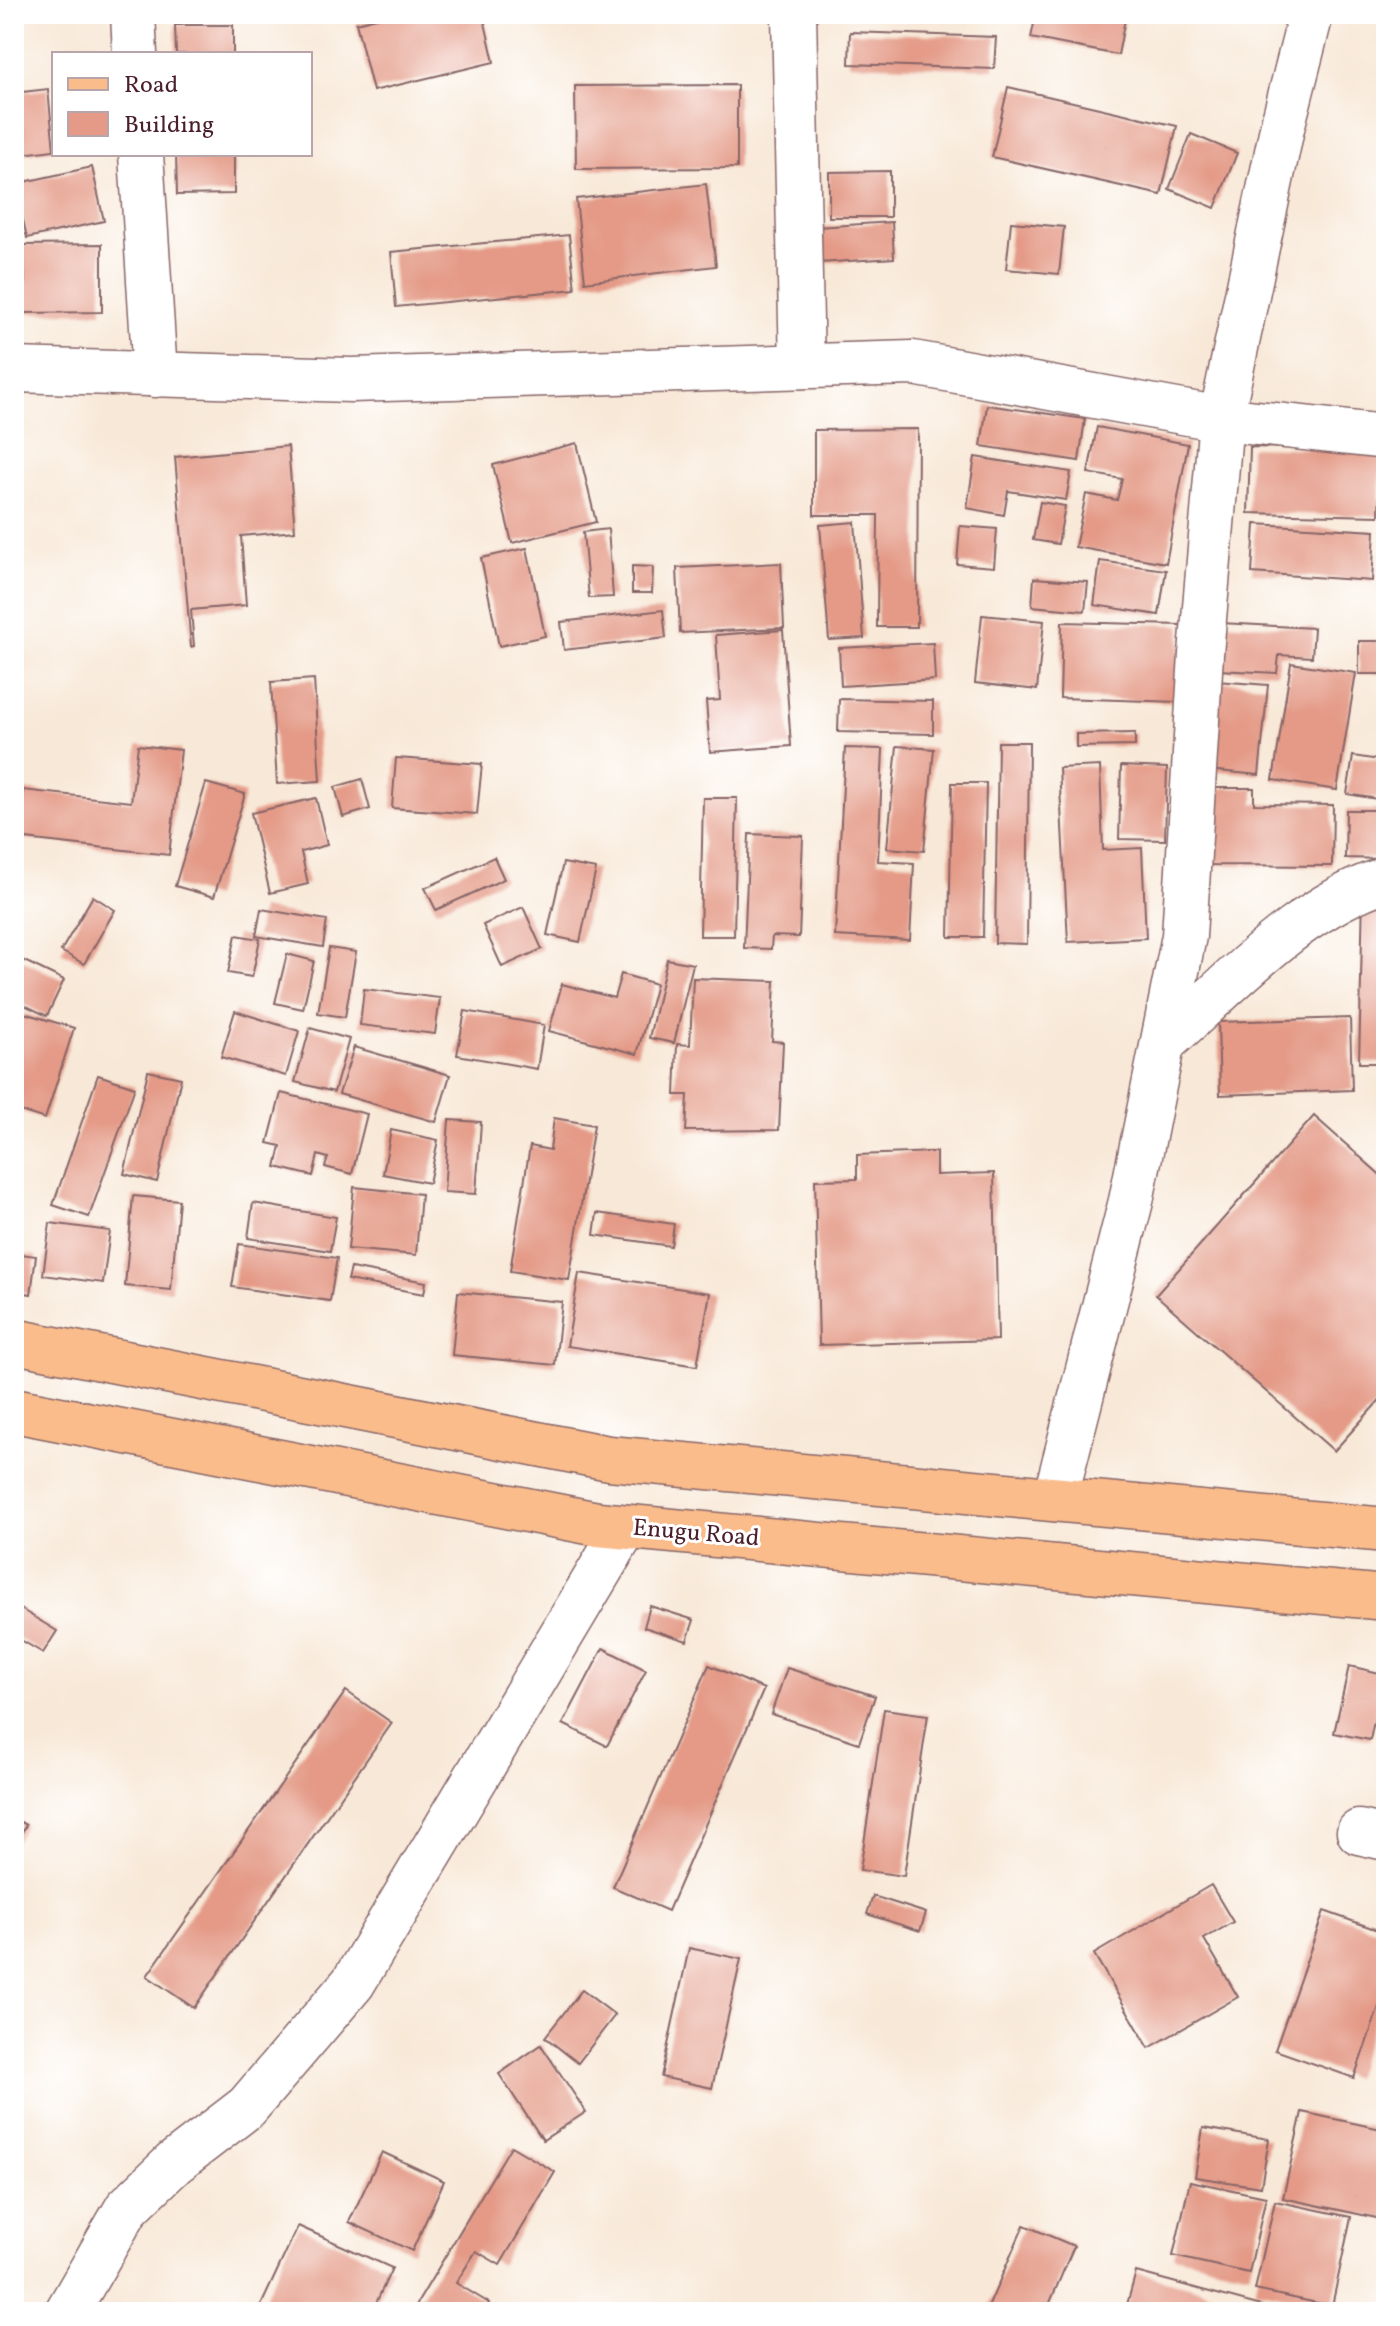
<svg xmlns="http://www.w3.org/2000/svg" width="1400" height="2326" font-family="Vollkorn,serif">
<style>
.building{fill:#e49a86}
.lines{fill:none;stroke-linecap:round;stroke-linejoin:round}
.minor-casing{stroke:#876567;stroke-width:47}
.major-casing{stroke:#876567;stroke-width:47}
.minor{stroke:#fff;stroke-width:44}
.major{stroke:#fabc8b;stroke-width:44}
.labels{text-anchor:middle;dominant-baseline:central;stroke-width:6;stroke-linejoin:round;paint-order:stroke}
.street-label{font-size:24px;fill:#4a1f2b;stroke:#fff}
</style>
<rect width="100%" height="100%" fill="#fff"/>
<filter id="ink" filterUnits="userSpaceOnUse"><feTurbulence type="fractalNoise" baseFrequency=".0125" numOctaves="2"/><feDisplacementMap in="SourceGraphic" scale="16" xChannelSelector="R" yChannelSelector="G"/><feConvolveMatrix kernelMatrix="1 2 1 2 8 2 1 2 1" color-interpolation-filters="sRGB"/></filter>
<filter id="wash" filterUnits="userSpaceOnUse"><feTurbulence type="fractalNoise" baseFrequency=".006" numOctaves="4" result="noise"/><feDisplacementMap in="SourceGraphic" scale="32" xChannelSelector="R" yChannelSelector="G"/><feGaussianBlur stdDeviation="1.8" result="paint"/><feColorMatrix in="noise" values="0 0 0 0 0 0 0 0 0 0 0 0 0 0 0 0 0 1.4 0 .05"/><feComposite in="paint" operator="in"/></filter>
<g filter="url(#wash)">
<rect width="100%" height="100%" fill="#f8e8d7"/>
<g id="blocks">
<!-- building -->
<g class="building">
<polygon points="393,14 483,14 494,62 373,91 356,23"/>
<polygon points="1036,14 1126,14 1118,55 1031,38"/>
<polygon points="175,25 233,25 233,54 176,54"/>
<polygon points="850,32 996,37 994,69 849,64"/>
<polygon points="737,85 737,168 576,169 575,86"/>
<polygon points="1008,87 1177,126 1161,195 992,157"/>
<polygon points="48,89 54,150 14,155 14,93"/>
<polygon points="1191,134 1237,153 1215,208 1169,189"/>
<polygon points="176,154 234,154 234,194 177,195"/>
<polygon points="92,167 104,221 27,238 15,184"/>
<polygon points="890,171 890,217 829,217 829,172"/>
<polygon points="706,184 716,266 585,282 576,199"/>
<polygon points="892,222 894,258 819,263 817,227"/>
<polygon points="1011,222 1064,227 1059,274 1006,269"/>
<polygon points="569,235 575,289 396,307 391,252"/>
<polygon points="102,244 102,312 25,313 24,245"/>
<polygon points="987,405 1085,419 1079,461 981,446"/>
<polygon points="1097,427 1188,444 1166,563 1075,547 1086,494 1117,500 1122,479 1088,473"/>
<polygon points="918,429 917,627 877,627 878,515 814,515 814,430"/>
<polygon points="577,443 596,522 512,543 493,465"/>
<polygon points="288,446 295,531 241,536 246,605 191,610 194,646 191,647 175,457"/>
<polygon points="1250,447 1381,450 1379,516 1248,513"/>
<polygon points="975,457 1071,472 1066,500 1008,491 1004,515 967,508"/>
<polygon points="1040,502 1065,506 1058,544 1033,540"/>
<polygon points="855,522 864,638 829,640 820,525"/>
<polygon points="1255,524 1375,531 1372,581 1252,573"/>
<polygon points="960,526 997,529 994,567 957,564"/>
<polygon points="608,529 613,597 589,598 583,532"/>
<polygon points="527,548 545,636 499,646 481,558"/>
<polygon points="1100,561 1166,570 1159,615 1094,605"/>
<polygon points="781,563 784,628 680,633 677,568"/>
<polygon points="632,566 653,567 652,593 632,593"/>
<polygon points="1034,578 1088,582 1085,611 1032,606"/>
<polygon points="663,610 666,638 564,650 561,622"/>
<polygon points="982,615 1044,621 1037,690 975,683"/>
<polygon points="1062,622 1181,625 1178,702 1060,698"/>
<polygon points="1221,623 1314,628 1312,657 1279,655 1277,673 1218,670"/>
<polygon points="783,630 791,746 710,752 706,701 720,700 716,635"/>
<rect x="1359" y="641" width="27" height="33"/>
<polygon points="933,643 935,680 841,686 839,648"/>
<polygon points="1291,663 1356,673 1337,790 1273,780"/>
<polygon points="314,679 320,781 277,784 271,682"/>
<polygon points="1216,681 1268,685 1259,775 1208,770"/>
<polygon points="839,699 933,701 933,734 838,732"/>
<polygon points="1135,733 1135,746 1076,747 1076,734"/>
<polygon points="998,742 1029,742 1027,944 995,943"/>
<polygon points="138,745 181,750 169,855 17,838 23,790 131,802"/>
<polygon points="897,746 934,749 924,851 887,848"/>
<polygon points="845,748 883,749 878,861 914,863 910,940 835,936"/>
<polygon points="1353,756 1386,761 1383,800 1347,794"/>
<polygon points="396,758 482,764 477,814 392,808"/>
<polygon points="1100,766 1103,850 1142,848 1146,938 1068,942 1059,768"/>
<polygon points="1121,766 1167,768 1165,840 1119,839"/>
<polygon points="362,779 370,809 343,817 335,787"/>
<polygon points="206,783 245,794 214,897 175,886"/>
<polygon points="952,783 986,783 983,937 949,937"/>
<polygon points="1211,788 1254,788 1254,804 1333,805 1332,866 1210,865"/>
<polygon points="316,798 327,845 301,852 308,884 270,893 251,813"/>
<polygon points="703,798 737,798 734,936 700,936"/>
<polygon points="1346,810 1386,810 1386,859 1345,858"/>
<polygon points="749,834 803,836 799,937 772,936 771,949 744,948"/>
<polygon points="494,857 504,879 436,910 425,888"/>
<polygon points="563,863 596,869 580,942 547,935"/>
<polygon points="1363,895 1386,895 1386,1063 1359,1063"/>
<polygon points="93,896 115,910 84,964 61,951"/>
<polygon points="523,907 542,949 502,967 483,925"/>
<polygon points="261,909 327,920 323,947 256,936"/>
<polygon points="236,935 260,939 252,977 228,973"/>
<polygon points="329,948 356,952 345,1017 318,1013"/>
<polygon points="287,954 314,961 303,1009 275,1003"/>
<polygon points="14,956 64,980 47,1016 14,1000"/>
<polygon points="667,959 693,964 674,1043 649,1038"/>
<polygon points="621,974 656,984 637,1054 549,1031 562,984 614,998"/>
<polygon points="693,978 775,981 772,1041 783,1042 779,1130 686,1131 688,1095 675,1095 677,1044 690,1045"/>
<polygon points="364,989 440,998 435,1034 360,1025"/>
<polygon points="235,1011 299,1031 286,1076 221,1057"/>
<polygon points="465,1011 544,1025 537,1069 457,1055"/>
<polygon points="24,1013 74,1028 45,1119 14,1109 14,1044"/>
<polygon points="1350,1018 1352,1090 1220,1095 1218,1022"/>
<polygon points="310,1028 349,1039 334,1092 295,1082"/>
<polygon points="354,1047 450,1075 436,1122 339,1094"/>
<polygon points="148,1071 181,1078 157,1182 124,1174"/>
<polygon points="98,1075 135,1087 89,1217 53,1205"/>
<polygon points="281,1093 367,1114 352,1174 325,1167 328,1158 318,1155 313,1176 276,1167 281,1146 268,1143"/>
<polygon points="1314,1116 1386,1180 1386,1211 1382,1215 1386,1218 1386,1393 1334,1451 1156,1295"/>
<polygon points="554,1118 594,1125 569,1280 510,1271 530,1146 550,1150"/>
<polygon points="14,1120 19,1121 16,1141 14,1141"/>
<polygon points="449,1120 481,1122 476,1194 444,1192"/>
<polygon points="391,1130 438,1140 429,1183 383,1174"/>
<polygon points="936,1152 936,1175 994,1173 998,1340 819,1345 815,1180 857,1179 857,1155"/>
<polygon points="354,1187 421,1194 416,1255 348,1249"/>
<polygon points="133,1196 179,1200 171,1290 125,1286"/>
<polygon points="253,1203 336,1217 330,1251 248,1238"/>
<polygon points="597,1213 674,1224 671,1246 594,1235"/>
<polygon points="50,1223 110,1231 103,1283 43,1275"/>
<polygon points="239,1244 337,1258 330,1301 232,1287"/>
<polygon points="14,1253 36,1256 31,1294 14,1291"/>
<polygon points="351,1268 426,1282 424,1294 348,1280"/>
<polygon points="579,1273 710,1293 697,1366 567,1346"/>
<polygon points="458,1292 562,1302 555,1365 452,1355"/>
<polygon points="14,1605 57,1631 43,1653 14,1636"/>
<polygon points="650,1606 694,1620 687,1641 644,1627"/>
<polygon points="603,1648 646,1670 607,1746 563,1724"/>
<polygon points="709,1665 764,1689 668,1911 613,1887"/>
<polygon points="1349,1666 1384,1674 1370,1740 1334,1733"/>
<polygon points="787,1668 875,1696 859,1743 771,1714"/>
<polygon points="346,1691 392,1723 194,2008 147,1976"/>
<polygon points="884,1709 928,1715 904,1876 860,1870"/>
<polygon points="14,1818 26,1825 14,1846"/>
<polygon points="1211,1885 1233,1922 1204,1939 1238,1997 1149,2048 1094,1954"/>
<polygon points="873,1896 926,1913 920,1931 867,1914"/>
<polygon points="1324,1911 1386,1933 1386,1987 1354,2078 1275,2050"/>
<polygon points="689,1948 741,1959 712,2088 661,2077"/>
<polygon points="582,1990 615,2015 578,2063 545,2037"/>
<polygon points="541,2045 586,2112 543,2140 499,2074"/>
<polygon points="1302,2112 1386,2130 1386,2220 1283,2198"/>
<polygon points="1203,2128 1269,2139 1261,2187 1195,2177"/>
<polygon points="511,2146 555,2172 500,2265 476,2251 456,2283 489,2303 484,2312 412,2312"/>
<polygon points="382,2152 444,2181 412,2251 349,2222"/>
<polygon points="1190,2181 1266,2197 1249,2273 1173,2256"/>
<polygon points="1275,2201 1351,2217 1332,2306 1255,2290"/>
<polygon points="1024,2225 1074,2246 1046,2312 986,2312"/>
<polygon points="298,2226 392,2268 372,2312 258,2312"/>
<polygon points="1136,2272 1280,2311 1280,2312 1125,2312"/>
</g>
</g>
</g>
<g filter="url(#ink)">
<use href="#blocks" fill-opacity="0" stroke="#876567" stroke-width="2"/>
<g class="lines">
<!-- minor casing -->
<g class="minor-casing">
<g id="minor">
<polyline points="133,14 135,54"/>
<polyline points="794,14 802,366"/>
<polyline points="141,154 155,375"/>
<polyline points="14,370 351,380 913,363 1221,419 1386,437"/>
<path d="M 1163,1043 C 1231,984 1298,907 1386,879"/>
<polyline points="1055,1499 1131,1201 1184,936 1201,654 1221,419 1282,128 1311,14"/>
<polyline points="1359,1832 1386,1838"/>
<polyline points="67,2312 127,2208 174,2163 247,2107 353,1983 626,1527"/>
</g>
</g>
<!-- major casing -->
<g class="major-casing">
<g id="major">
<polyline points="14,1341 609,1458 1386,1530"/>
<polyline points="14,1410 598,1524 1386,1598"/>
</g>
</g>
<!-- minor -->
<use href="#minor" class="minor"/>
<!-- major -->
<use href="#major" class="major"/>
</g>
</g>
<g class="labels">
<!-- street labels -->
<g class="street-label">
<text transform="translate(696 1534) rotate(5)">Enugu Road</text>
</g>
</g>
<!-- margin -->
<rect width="1400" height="2326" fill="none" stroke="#fff" stroke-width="48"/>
<!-- legend -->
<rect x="52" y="52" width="260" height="104" fill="#ffffff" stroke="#b7a5aa" stroke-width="2"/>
<rect x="68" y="78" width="40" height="12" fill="#fabc8b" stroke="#b7a5aa" stroke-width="2"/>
<text x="124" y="92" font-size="24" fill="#4a1f2b">Road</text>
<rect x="68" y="112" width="40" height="24" fill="#e49a86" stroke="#b7a5aa" stroke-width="2"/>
<text x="124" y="132" font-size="24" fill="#4a1f2b">Building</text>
</svg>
